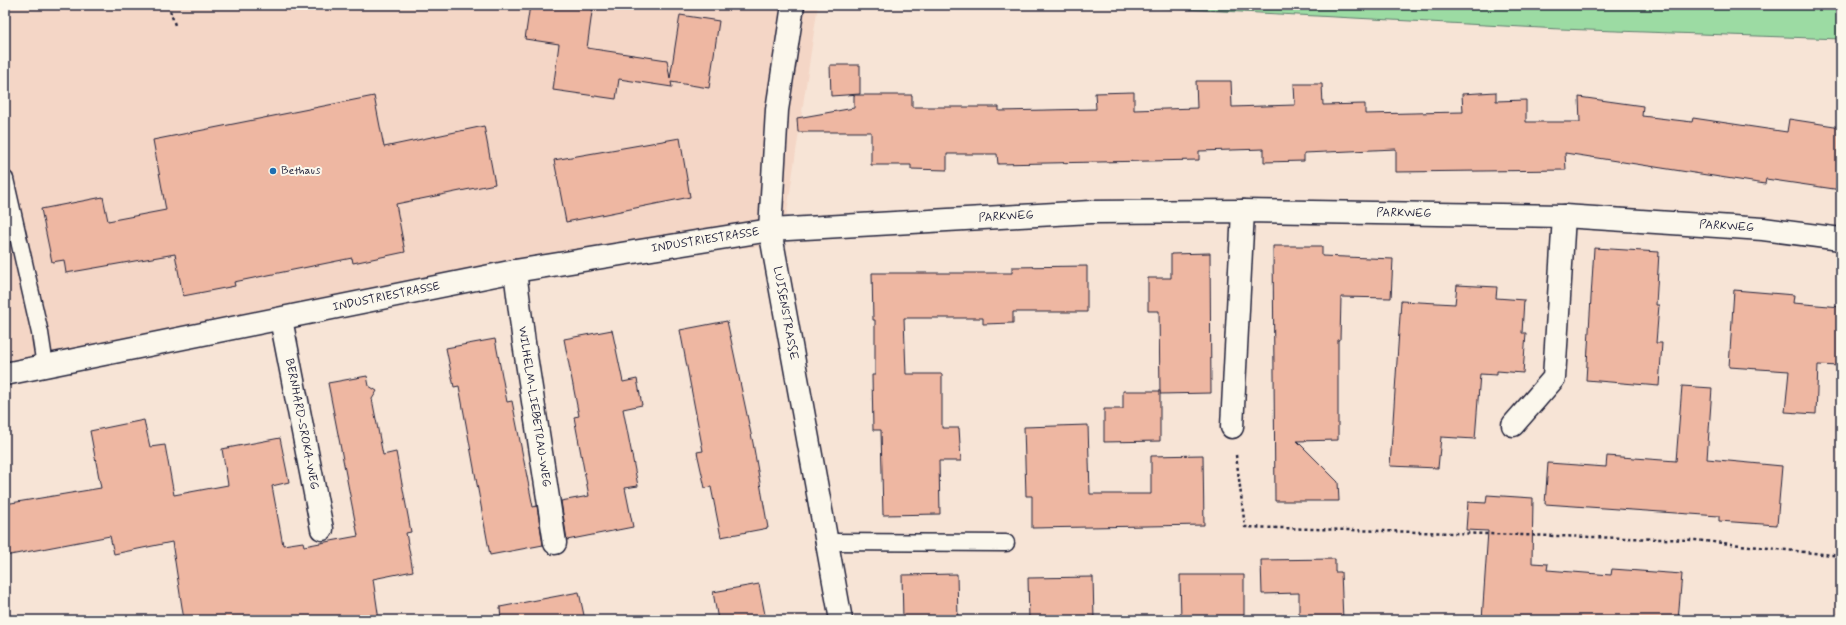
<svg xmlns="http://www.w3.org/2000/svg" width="1846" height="625" font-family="Mynerve,sans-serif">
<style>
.built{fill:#f4d6c6}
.green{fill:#9cdba3;stroke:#5f7e6f}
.building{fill:#eeb7a2;stroke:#22223b}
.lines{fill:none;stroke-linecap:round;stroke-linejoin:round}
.lane-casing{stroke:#22223b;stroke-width:19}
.street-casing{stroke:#22223b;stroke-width:25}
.path{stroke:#22223b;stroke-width:2.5;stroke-dasharray:3 3;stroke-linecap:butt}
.lane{stroke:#fbf7ec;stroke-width:16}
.street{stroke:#fbf7ec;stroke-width:22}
.poi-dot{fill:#1f6fb2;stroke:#fbf7ec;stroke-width:1.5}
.labels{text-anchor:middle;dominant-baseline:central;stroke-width:4;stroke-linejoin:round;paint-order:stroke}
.poi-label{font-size:12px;fill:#22223b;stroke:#fbf7ec;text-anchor:start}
.street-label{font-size:12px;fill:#22223b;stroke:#fbf7ec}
</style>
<rect width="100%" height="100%" fill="#f7e4d6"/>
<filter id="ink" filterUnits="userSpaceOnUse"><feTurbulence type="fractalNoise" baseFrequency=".025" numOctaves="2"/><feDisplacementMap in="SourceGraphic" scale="8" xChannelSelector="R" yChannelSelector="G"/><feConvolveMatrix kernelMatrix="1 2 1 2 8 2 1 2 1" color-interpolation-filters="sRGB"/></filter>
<g filter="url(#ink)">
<!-- built -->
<polygon class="built" points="5,5 818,5 782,245 651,255 5,373"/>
<!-- green -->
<polygon class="green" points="1110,5 1841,5 1841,39 1560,29"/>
<!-- building -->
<g class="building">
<polygon points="530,5 593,5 587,48 667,60 670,79 680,15 719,21 709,88 671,82 672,87 619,79 616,99 553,90 559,44 525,39"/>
<polygon points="830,65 860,65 860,94 831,96"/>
<polygon points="1196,81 1231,81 1232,107 1295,105 1294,84 1322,84 1323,105 1365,104 1365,114 1463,112 1462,94 1496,92 1496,101 1526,100 1526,122 1580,122 1579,97 1643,106 1642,116 1692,122 1693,118 1787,132 1789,119 1841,127 1841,190 1766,179 1765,184 1565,153 1566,170 1396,172 1396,149 1304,153 1304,161 1264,162 1264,149 1199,151 1199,160 998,164 997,154 947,154 947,170 911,169 911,165 871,165 871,132 798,132 797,118 854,108 854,95 912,95 912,107 999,107 999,111 1096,109 1095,93 1134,92 1134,110 1197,108"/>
<polygon points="374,96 384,147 484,126 495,184 396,204 405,252 353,263 352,258 234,282 235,286 183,296 175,254 66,273 64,260 52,262 41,209 103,197 108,221 166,210 153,140"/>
<polygon points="680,138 690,197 566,222 554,160"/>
<polygon points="1273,246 1322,246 1322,256 1393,259 1391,298 1341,297 1340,340 1338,340 1338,440 1297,441 1338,482 1339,501 1275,501"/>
<polygon points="1594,248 1659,252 1656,305 1659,305 1656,343 1662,343 1659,386 1586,380"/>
<polygon points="1210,253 1211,393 1160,394 1159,311 1148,311 1148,278 1171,278 1171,254"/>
<polygon points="1087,266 1087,312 1013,312 1013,323 983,324 983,318 904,318 906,374 942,374 942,428 959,428 961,461 939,461 940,514 883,515 881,430 873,430 872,375 875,375 875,320 873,320 872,273 1012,273 1012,267"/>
<polygon points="1457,285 1497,287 1496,298 1524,300 1522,333 1526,333 1523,373 1497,371 1497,375 1480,374 1475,439 1441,437 1438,468 1390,466 1401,301 1455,304"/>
<polygon points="1734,290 1794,295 1793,303 1841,307 1841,366 1818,365 1816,414 1785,412 1789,371 1729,367"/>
<polygon points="727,321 753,443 768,528 721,537 711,487 705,488 697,452 703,451 680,330"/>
<polygon points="612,330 623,382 637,379 642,405 623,409 638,486 625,488 633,527 567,540 561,501 589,496 574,417 579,416 564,339"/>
<polygon points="495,339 507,402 512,401 533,507 537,506 543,545 490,555 459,386 454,387 446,348"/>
<polygon points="367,376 369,386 377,391 372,399 383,455 396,452 411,532 406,533 413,571 373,579 379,620 184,620 172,542 114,554 110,536 5,556 5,504 101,488 90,431 144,420 150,447 165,445 174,495 228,485 222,449 280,438 289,482 272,486 283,545 303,542 304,546 358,536 328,383"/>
<polygon points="1682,386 1712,388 1707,459 1782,466 1777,525 1719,521 1719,516 1545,504 1548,463 1606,467 1607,456 1676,461"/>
<polygon points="1123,391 1160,391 1160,441 1104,442 1104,409 1123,409"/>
<polygon points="1088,425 1090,494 1151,494 1151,456 1203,455 1204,525 1032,528 1032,496 1026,496 1024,427"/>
<polygon points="1487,495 1533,498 1532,563 1548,564 1547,570 1611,575 1612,569 1682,574 1678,620 1482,620 1488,531 1466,530 1468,502 1486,503"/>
<polygon points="1335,559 1335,572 1341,572 1343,620 1299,620 1299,593 1262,594 1261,560"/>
<polygon points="957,574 958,620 903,620 902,575"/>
<polygon points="1180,575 1244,575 1244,620 1181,620"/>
<polygon points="1093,577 1094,620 1029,620 1028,578"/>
<polygon points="759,584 766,620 718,620 713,592"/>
<polygon points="579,592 585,620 501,620 500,607"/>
</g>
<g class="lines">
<!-- lane casing -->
<g class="lane-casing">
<g id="lane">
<polyline points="5,179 40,333 45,366"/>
<polyline points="828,542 1006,543"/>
</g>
</g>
<!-- street casing -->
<g class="street-casing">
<g id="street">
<path id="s1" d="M 793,5 L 777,110 L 770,230 L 841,620"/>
<path id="s2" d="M 515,271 L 524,343 L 555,543"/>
<path id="s3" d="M 281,319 L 322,529"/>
<path id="s4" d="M 5,374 L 515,271 L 770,230 L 1091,212 L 1243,211 L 1564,216 L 1763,229 L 1841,239"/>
<polyline points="1513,425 1554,378 1564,216"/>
<polyline points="1232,427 1243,211"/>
</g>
</g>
<!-- path -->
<g class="path">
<polyline points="168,5 175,25"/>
<polyline points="1236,455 1245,527 1695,540 1841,556"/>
</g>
<!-- lane -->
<use href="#lane" class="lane"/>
<!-- street -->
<use href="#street" class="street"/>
</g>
</g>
<!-- markers -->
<circle class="poi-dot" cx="273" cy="171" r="4"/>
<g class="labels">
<!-- poi labels -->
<g class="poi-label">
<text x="281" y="171">Bethaus</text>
</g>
<!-- street labels -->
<g class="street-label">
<text stroke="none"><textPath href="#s4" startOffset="1413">PARKWEG</textPath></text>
<text stroke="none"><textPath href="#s4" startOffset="1015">PARKWEG</textPath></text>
<text stroke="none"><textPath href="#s4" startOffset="1736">PARKWEG</textPath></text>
<text stroke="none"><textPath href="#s4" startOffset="713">INDUSTRIESTRASSE</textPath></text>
<text stroke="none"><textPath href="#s4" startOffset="389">INDUSTRIESTRASSE</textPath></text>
<text stroke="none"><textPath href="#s1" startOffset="311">LUISENSTRASSE</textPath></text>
<text stroke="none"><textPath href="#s2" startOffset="137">WILHELM-LIEBETRAU-WEG</textPath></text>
<text stroke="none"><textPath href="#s3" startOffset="107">BERNHARD-SROKA-WEG</textPath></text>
</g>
</g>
<!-- margin -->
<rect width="1846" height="625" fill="none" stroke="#fbf7ec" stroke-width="20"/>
<rect x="10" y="10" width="1826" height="605" fill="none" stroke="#22223b" stroke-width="1.5" filter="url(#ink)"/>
</svg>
